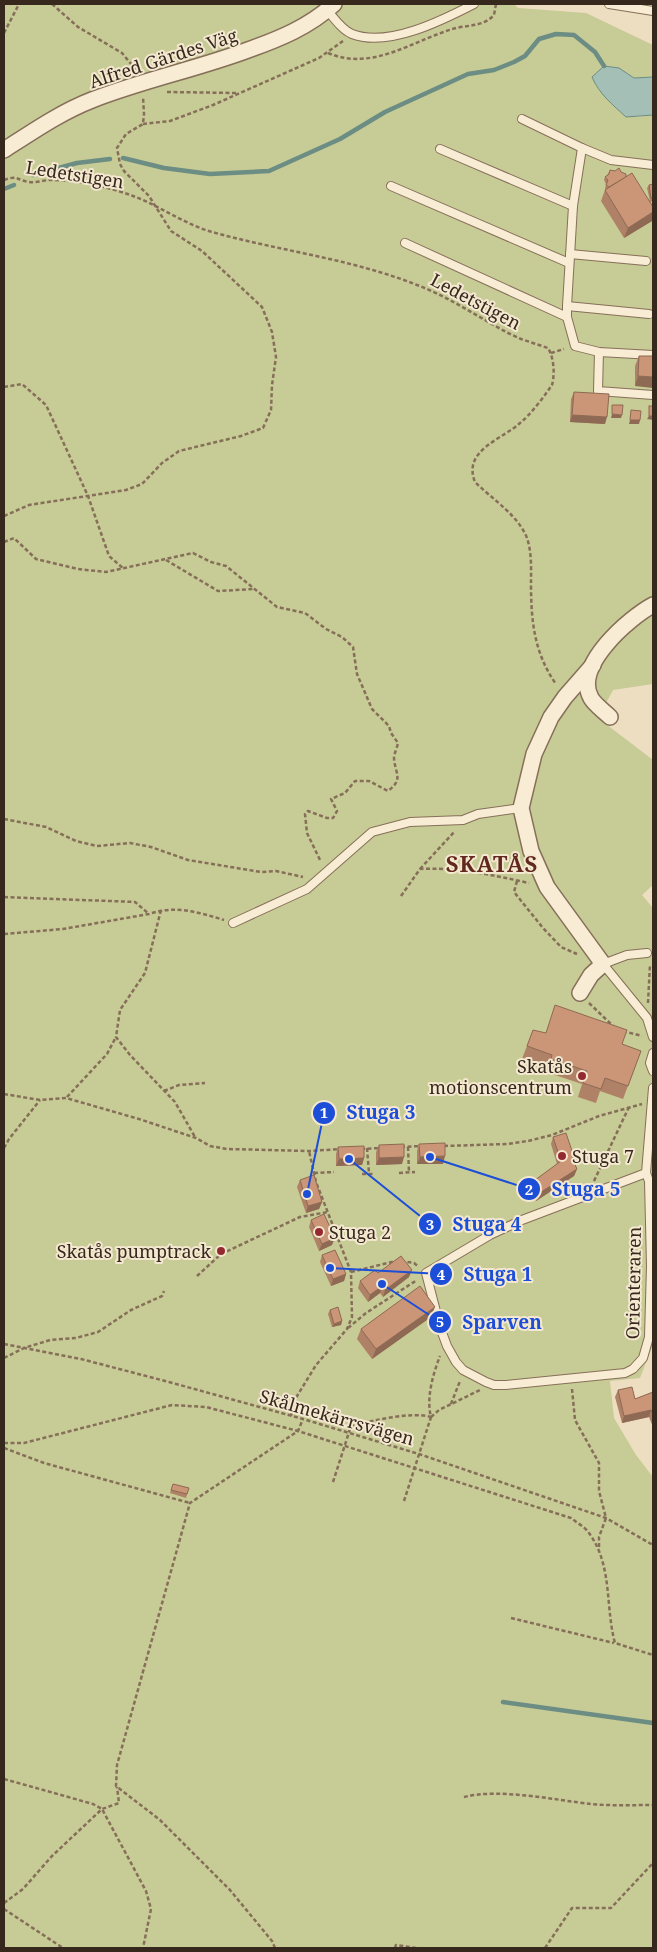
<svg xmlns="http://www.w3.org/2000/svg" width="657" height="1952" font-family="'Noto Serif',serif">
<style>
.green{fill:#c7cb95}
.water{fill:#a3bfb6;stroke:#6b8d83}
.lines{fill:none;stroke-linecap:round;stroke-linejoin:round}
.stream{stroke:#6b8d83;stroke-width:4.5}
.service-casing{stroke:#866f59;stroke-width:10}
.minor-casing{stroke:#866f59;stroke-width:18}
.path{stroke:#866f59;stroke-width:2.5;stroke-dasharray:4 2.5;stroke-linecap:butt}
.service{stroke:#f8ecd4;stroke-width:8}
.minor{stroke:#f8ecd4;stroke-width:15}
.wall{fill:#af8166}
.shaded-wall{fill:#8e6953}
.building{fill:#cb9677;stroke:#8e6953}
.poi-dot{fill:#942a2f;stroke:#f4e8d0;stroke-width:2}
.labels{text-anchor:middle;dominant-baseline:central;stroke-width:4;stroke-linejoin:round;paint-order:stroke}
.street-label{font-size:18px;fill:#36281d;stroke:#f4e8d0}
.poi-label{font-size:18px;fill:#36281d;stroke:#f4e8d0;text-anchor:end}
.district-label{font-size:22px;font-weight:bold;letter-spacing:1px;fill:#61281d;stroke:#f4e8d0}
.leader{fill:none;stroke:#1d4ed8;stroke-width:2}
.callout-dot{fill:#1d4ed8;stroke:#f4e8d0;stroke-width:2}
.mark-label{font-size:15px;text-anchor:middle;font-weight:bold;fill:#fff}
.callout-label{font-size:19px;text-anchor:middle;font-weight:bold;fill:#1d4ed8;stroke:#f4e8d0;stroke-width:4;stroke-linejoin:round;paint-order:stroke}
</style>
<rect width="100%" height="100%" fill="#eddec1"/>
<!-- green -->
<polygon class="green" points="4,4 514,4 518,8 586,13 653,45 653,77 634,78 619,68 596,86 616,107 636,117 653,115 653,684 613,690 598,718 653,760 653,885 642,895 653,908 653,1345 640,1378 610,1381 614,1418 636,1455 653,1477 653,1948 4,1948"/>
<!-- water -->
<path class="water" d="M 604,66 L 619,68 L 634,78 L 653,77 L 653,115 L 626,117 C 613,105 599,94 592,77 Z"/>
<g class="lines">
<!-- stream -->
<g class="stream">
<polyline points="123,158 164,168 210,174 269,171 340,139 385,112 468,74 494,70 514,62 525,56 539,39 556,34 574,35 595,52 604,66"/>
<polyline points="33,175 77,163 110,159"/>
<polyline points="4,189 14,185"/>
<polyline points="503,1702 653,1723"/>
</g>
<!-- service casing -->
<g class="service-casing">
<g id="service">
<polyline points="609,4 653,11"/>
<path d="M 327,10 C 334,18 342,30 352,34 C 388,48 443,20 474,4"/>
<polyline points="522,119 582,148"/>
<polyline points="440,149 573,206"/>
<polyline points="653,165 611,160 582,148 573,206 567,306 567,317 575,346 599,352 653,355"/>
<polyline points="391,186 569,263"/>
<polyline points="405,243 567,317"/>
<polyline points="570,254 646,261"/>
<polyline points="567,306 649,314"/>
<polyline points="599,352 598,391 653,395"/>
<polyline points="233,923 307,889 372,832 410,822 463,820 478,814 521,808"/>
<polyline points="647,953 627,955 603,964 647,1018 653,1037"/>
<polyline points="653,1053 650,1063 653,1071"/>
<polyline points="646,1173 522,1220 490,1235 426,1273 440,1327 447,1346 456,1362 463,1370 486,1382 494,1385 506,1385 625,1373 633,1369 643,1358 649,1337 651,1266 649,1181 646,1173 653,1088"/>
</g>
</g>
<!-- minor casing -->
<g class="minor-casing">
<g id="minor">
<path d="M 4,150 C 32,132 61,112 92,100 C 143,80 197,69 248,50 C 279,39 309,27 334,4"/>
<path d="M 610,717 C 604,711 595,705 591,698 C 573,666 629,618 653,605"/>
<polyline points="580,993 591,975 603,964 547,887 531,851 521,808 534,754 551,717 565,697 593,665"/>
</g>
</g>
<!-- path -->
<g class="path">
<polyline points="52,4 78,27 122,53 136,70"/>
<polyline points="4,33 19,4"/>
<path d="M 328,53 C 373,72 413,40 456,28 C 470,25 484,26 494,15 L 496,4"/>
<polyline points="167,92 237,93"/>
<polyline points="143,124 170,121 213,105 319,58 343,41"/>
<path d="M 4,180 C 17,175 17,180 29,182 C 36,183 44,180 51,180 C 77,180 109,187 133,196 C 160,206 184,224 212,232 C 280,251 352,259 417,285 C 449,297 478,317 508,333 L 521,339 L 548,348 C 554,358 555,374 552,385 C 543,398 532,413 520,423 C 503,439 462,450 475,482 C 492,499 518,515 527,538 C 532,553 531,569 531,584 C 531,620 534,653 556,684"/>
<polyline points="551,353 564,349"/>
<polyline points="4,387 22,384 46,405 88,496 109,556 124,569"/>
<polyline points="4,516 29,505 126,490 142,484 162,463 179,451 241,436 263,428 271,410 272,385 276,357 272,332 262,307 202,251 171,231 149,196 124,171 120,164 117,148 126,134 143,124 144,114 143,97"/>
<path d="M 4,542 L 14,538 L 36,559 L 78,569 L 106,572 L 193,553 L 211,562 L 226,566 L 277,607 L 305,613 L 326,629 L 342,637 L 353,647 L 357,674 L 372,709 L 389,726 L 391,733 L 398,743 C 397,748 394,754 394,758 C 395,774 404,779 388,791 L 369,781 L 355,781 L 345,793 L 331,799 L 337,811 L 333,818 L 327,818 L 308,811 L 305,814 L 307,833 L 321,862"/>
<polyline points="166,560 218,591 254,589"/>
<polyline points="4,819 46,827 76,841 97,846 130,843 151,847 188,860 261,872 276,871 303,877"/>
<polyline points="420,869 455,831"/>
<polyline points="517,881 514,892 543,928 561,947 577,954"/>
<path d="M 401,896 L 420,869 C 458,867 492,875 529,883"/>
<polyline points="4,897 135,902 149,914"/>
<polyline points="161,910 145,973 120,1010 116,1037 130,1055 175,1102 195,1137"/>
<path d="M 4,934 L 63,929 L 149,914 C 175,905 198,912 224,920"/>
<polyline points="589,1003 614,1027"/>
<polyline points="648,1003 650,964"/>
<polyline points="623,1031 642,1036"/>
<polyline points="164,1091 179,1085 205,1083"/>
<polyline points="4,1094 40,1100 66,1098 139,1119 196,1138 210,1146 227,1149 309,1151 341,1149"/>
<polyline points="67,1097 107,1054 116,1037"/>
<polyline points="444,1146 507,1144 528,1141 552,1135 599,1116 642,1104"/>
<polyline points="401,1147 421,1146"/>
<polyline points="408,1147 409,1172"/>
<polyline points="4,1148 9,1139 40,1100"/>
<polyline points="367,1148 369,1173"/>
<polyline points="361,1149 381,1148"/>
<polyline points="314,1173 334,1172"/>
<polyline points="399,1173 415,1172"/>
<polyline points="362,1174 374,1174"/>
<polyline points="594,1181 629,1107"/>
<polyline points="401,1261 414,1263 419,1267"/>
<polyline points="351,1272 396,1261"/>
<polyline points="197,1276 221,1254 300,1217 328,1212"/>
<polyline points="348,1328 366,1313 417,1280"/>
<polyline points="4,1344 81,1359 169,1382 303,1419 419,1454 606,1518 653,1545"/>
<polyline points="4,1358 24,1348 50,1340 76,1338 98,1332 131,1310 162,1296 164,1291"/>
<polyline points="572,1389 575,1420 599,1463 599,1491 606,1518 599,1537 599,1548"/>
<polyline points="451,1404 460,1381"/>
<polyline points="291,1416 294,1401 316,1365 347,1329 352,1317 351,1272 316,1182 309,1151"/>
<polyline points="431,1417 439,1410 480,1390"/>
<path d="M 4,1443 L 24,1443 L 172,1405 L 206,1407 L 298,1431 L 571,1518 C 577,1523 585,1527 589,1533 C 613,1566 605,1607 615,1643 L 653,1655"/>
<polyline points="4,1448 44,1463 190,1503"/>
<path d="M 333,1482 L 351,1426 C 371,1421 412,1411 431,1417"/>
<path d="M 404,1501 L 431,1417 C 426,1398 433,1374 440,1356"/>
<polyline points="511,1618 614,1643"/>
<polyline points="4,1779 93,1804 102,1809 146,1891 151,1909 143,1948"/>
<path d="M 464,1797 C 499,1788 555,1800 591,1804 C 612,1806 633,1805 653,1805"/>
<polyline points="4,1903 23,1889 52,1856 102,1809 119,1803 117,1787"/>
<polyline points="4,1909 63,1948"/>
<polyline points="275,1948 272,1941 230,1890 160,1820 116,1786 117,1765 190,1503 298,1431 303,1419"/>
<polyline points="395,1948 396,1945 416,1948"/>
<polyline points="545,1948 572,1908 611,1908 653,1863"/>
</g>
<!-- service -->
<use href="#service" class="service"/>
<!-- minor -->
<use href="#minor" class="minor"/>
</g>
<!-- wall -->
<g class="wall">
<polygon points="610,170 621,172 650,201 647,188 649,185 653,184 653,201 650,202 652,221 624,238 601,201 605,190 606,190 605,189 606,184 604,180 605,177 608,174"/>
<polygon points="639,356 653,356 635,386 635,366"/>
<polygon points="574,392 605,424 570,422 571,399"/>
<polygon points="533,1030 545,1033 622,1044 641,1051 623,1099 600,1091 596,1103 578,1097 582,1084 546,1072 547,1068 522,1059"/>
<polygon points="553,1137 574,1157 573,1160 577,1169 574,1176 536,1201 528,1190 531,1183 557,1164 551,1144"/>
<polygon points="419,1144 443,1164 417,1164 417,1151"/>
<polygon points="379,1145 402,1164 376,1165 376,1152"/>
<polygon points="338,1147 364,1158 362,1165 336,1166 336,1154"/>
<polygon points="300,1180 322,1202 319,1209 306,1213 297,1187"/>
<polygon points="311,1220 332,1245 319,1251 309,1227"/>
<polygon points="322,1255 346,1274 344,1281 331,1286 320,1262"/>
<polygon points="378,1273 409,1277 383,1297 380,1293 368,1302 358,1288 360,1281"/>
<polygon points="330,1310 342,1321 341,1325 332,1327 328,1314"/>
<polygon points="431,1317 372,1359 357,1339 361,1329"/>
<polygon points="618,1390 635,1399 653,1392 653,1427 649,1417 622,1423 615,1397"/>
<polygon points="173,1484 189,1488 186,1498 170,1493"/>
</g>
<!-- shaded-wall -->
<g class="shaded-wall">
<polygon points="653,212 653,217 652,221 624,238 628,228"/>
<polygon points="638,376 653,377 653,388 635,386"/>
<polygon points="612,414 622,415 621,418 611,418"/>
<polygon points="572,415 607,417 605,424 570,422"/>
<polygon points="649,416 653,416 653,420 647,419"/>
<polygon points="630,420 640,420 639,424 629,424"/>
<polygon points="445,1156 443,1164 417,1164 420,1157"/>
<polygon points="404,1157 402,1164 376,1165 379,1158"/>
<polygon points="364,1158 362,1165 336,1166 339,1159"/>
<polygon points="577,1169 574,1176 536,1201 538,1194"/>
<polygon points="322,1202 319,1209 306,1213 308,1206"/>
<polygon points="335,1238 332,1245 319,1251 322,1244"/>
<polygon points="412,1270 409,1277 383,1297 385,1290"/>
<polygon points="346,1274 344,1281 331,1286 333,1279"/>
<polygon points="382,1286 380,1293 368,1302 370,1295"/>
<polygon points="435,1307 431,1317 372,1359 376,1349"/>
<polygon points="342,1321 341,1325 332,1327 334,1324"/>
<polygon points="651,1410 649,1417 622,1423 624,1416"/>
</g>
<!-- building -->
<g class="building">
<polygon points="619,168 621,172 626,174 626,177 609,187 606,185 608,180 605,177 609,174 610,170 615,171"/>
<polygon points="632,173 653,207 653,212 628,228 605,190"/>
<polygon points="653,184 653,198 651,198 649,185"/>
<polygon points="639,356 653,356 653,377 638,376"/>
<polygon points="574,392 609,394 607,417 572,415"/>
<polygon points="612,405 623,405 622,415 612,414"/>
<rect x="649" y="406" width="4" height="10"/>
<polygon points="631,410 641,411 640,420 630,420"/>
<polygon points="555,1005 627,1030 622,1044 641,1051 628,1086 605,1078 601,1089 583,1083 587,1071 551,1059 552,1055 527,1046 533,1030 546,1033"/>
<polygon points="566,1133 574,1157 572,1158 577,1169 538,1194 531,1183 561,1161 553,1137"/>
<polygon points="445,1143 445,1156 420,1157 419,1144"/>
<polygon points="404,1144 404,1157 379,1158 379,1145"/>
<polygon points="364,1146 364,1158 339,1159 338,1147"/>
<polygon points="314,1175 322,1202 308,1206 300,1180"/>
<polygon points="324,1214 335,1238 322,1244 311,1220"/>
<polygon points="335,1250 346,1274 333,1279 322,1255"/>
<polygon points="401,1256 412,1270 385,1290 382,1286 370,1295 360,1281 375,1270 378,1273"/>
<polygon points="420,1286 435,1307 376,1349 361,1329"/>
<polygon points="338,1307 342,1321 334,1324 330,1310"/>
<polygon points="632,1387 635,1399 653,1392 653,1414 651,1410 624,1416 618,1390"/>
<polygon points="173,1484 189,1488 187,1494 171,1490"/>
</g>
<!-- markers -->
<g class="poi-dot">
<circle cx="582" cy="1076" r="5"/>
<circle cx="562" cy="1156" r="5"/>
<circle cx="319" cy="1232" r="5"/>
<circle cx="221" cy="1251" r="5"/>
</g>
<g class="labels">
<!-- street labels -->
<g class="street-label">
<text transform="translate(163 58) rotate(-18)">Alfred Gärdes Väg</text>
<text transform="translate(75 174) rotate(9)">Ledetstigen</text>
<text transform="translate(476 301) rotate(28)">Ledetstigen</text>
<text transform="translate(633 1283) rotate(-89)">Orienteraren</text>
<text transform="translate(337 1417) rotate(16)">Skålmekärrsvägen</text>
</g>
<!-- poi labels -->
<g class="poi-label">
<text x="572" y="1066">Skatås<tspan x="572" dy="21">motionscentrum</tspan></text>
<text x="572" y="1156" text-anchor="start">Stuga 7</text>
<text x="329" y="1232" text-anchor="start">Stuga 2</text>
<text x="211" y="1251">Skatås pumptrack</text>
</g>
<!-- district labels -->
<g class="district-label">
<text x="492" y="863">SKATÅS</text>
</g>
</g>
<!-- callouts -->
<path class="leader" d="M307 1194L324 1113M430 1157L529 1189M349 1159L430 1224M330 1268L441 1274M382 1284L440 1322"/>
<g class="callout-dot">
<circle cx="307" cy="1194" r="5"/>
<circle cx="430" cy="1157" r="5"/>
<circle cx="349" cy="1159" r="5"/>
<circle cx="330" cy="1268" r="5"/>
<circle cx="382" cy="1284" r="5"/>
<circle cx="324" cy="1113" r="12"/>
<circle cx="529" cy="1189" r="12"/>
<circle cx="430" cy="1224" r="12"/>
<circle cx="441" cy="1274" r="12"/>
<circle cx="440" cy="1322" r="12"/>
</g>
<g class="mark-label">
<text x="324" y="1118">1</text>
<text x="529" y="1195">2</text>
<text x="430" y="1230">3</text>
<text x="441" y="1280">4</text>
<text x="440" y="1327">5</text>
</g>
<g class="callout-label">
<text x="381" y="1119">Stuga 3</text>
<text x="586" y="1196">Stuga 5</text>
<text x="487" y="1231">Stuga 4</text>
<text x="498" y="1281">Stuga 1</text>
<text x="502" y="1329">Sparven</text>
</g>
<!-- border -->
<rect width="657" height="1952" fill="none" stroke="#36281d" stroke-width="10"/>
</svg>
